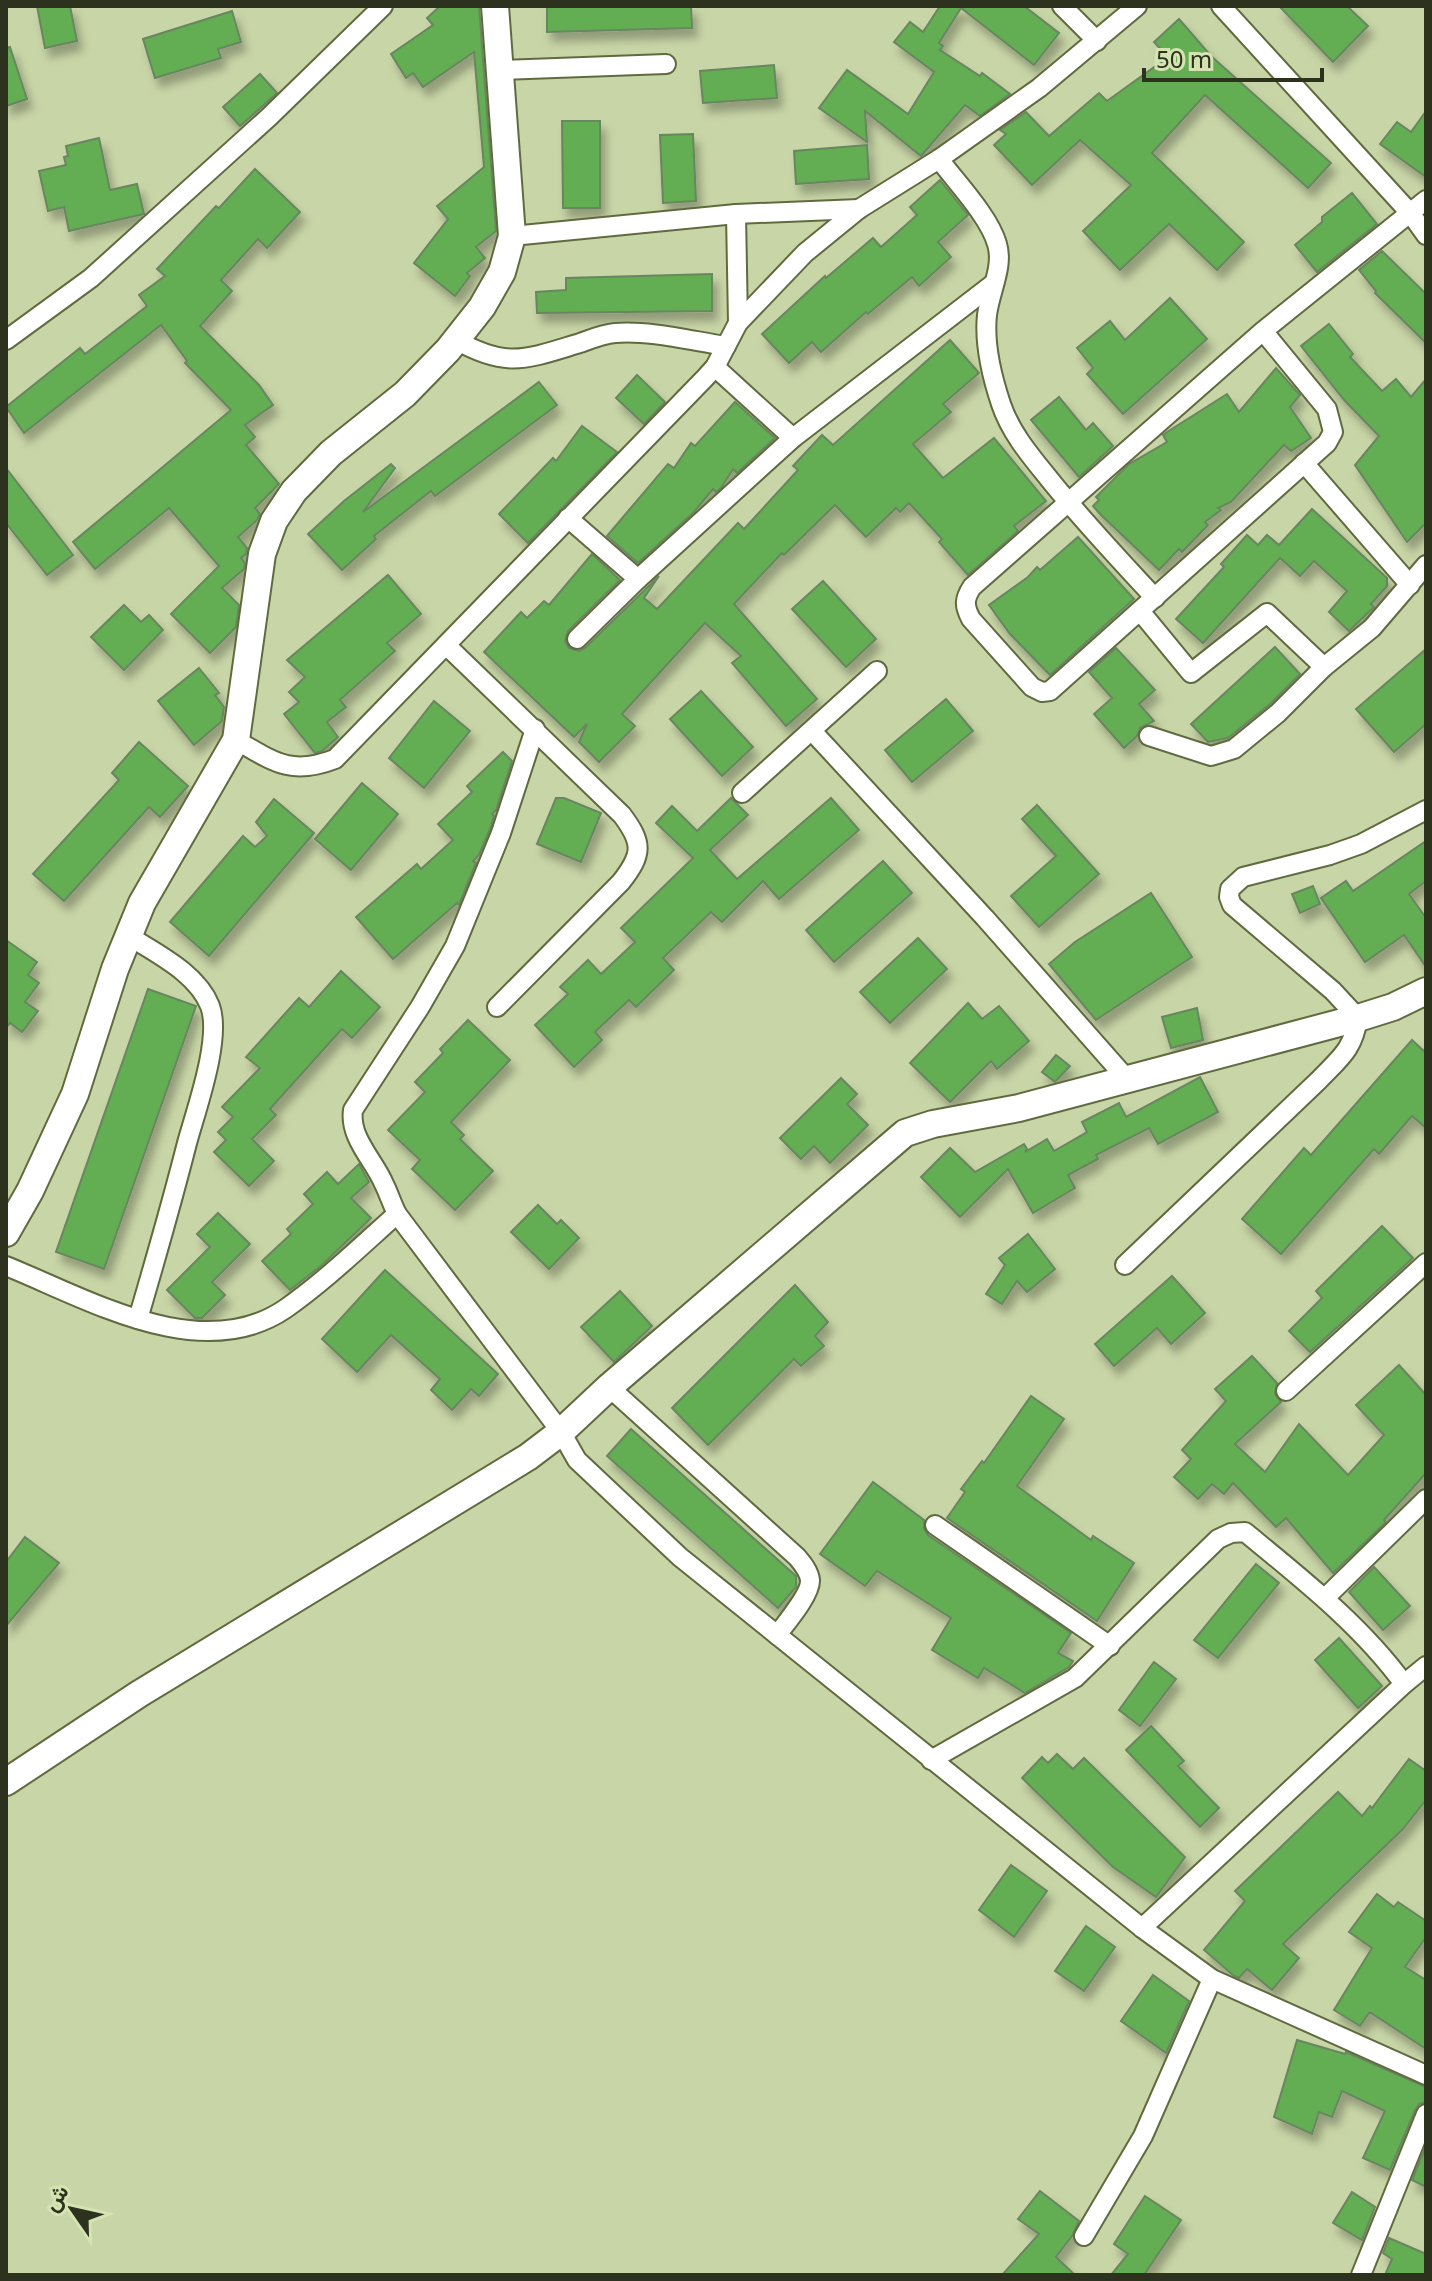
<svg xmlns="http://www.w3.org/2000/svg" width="1432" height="2281" font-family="'Noto Sans',Vazirmatn,sans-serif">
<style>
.building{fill:#64ad53;stroke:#688661;stroke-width:2;filter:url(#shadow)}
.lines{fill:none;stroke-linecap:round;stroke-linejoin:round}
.street-casing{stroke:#606a3f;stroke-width:22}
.secondary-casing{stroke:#606a3f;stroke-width:30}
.street{stroke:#fff;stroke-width:18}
.secondary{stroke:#fff;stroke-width:26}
</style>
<defs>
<filter id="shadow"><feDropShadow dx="5" dy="9" stdDeviation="4" flood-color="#0004"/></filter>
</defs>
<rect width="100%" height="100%" fill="#c8d5a6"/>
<!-- building -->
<g class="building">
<polygon points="37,6 70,6 77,41 45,48"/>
<polygon points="440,6 479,6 496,231 476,247 485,258 467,273 470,276 455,296 414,263 448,219 437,206 484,167 474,52 423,87 413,73 406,78 391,54 433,25 427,18"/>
<polygon points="547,6 691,6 692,28 547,32"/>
<polygon points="940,6 1024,6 1059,33 1034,65 961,8 939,43 943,46 940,50 980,76 982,73 1010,94 980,116 965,105 921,156 865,111 867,142 819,108 847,70 908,114 934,72 894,42 910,22 923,32"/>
<polygon points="1279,6 1347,6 1368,26 1333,62"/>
<polygon points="232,11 241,42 218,49 221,58 155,78 143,39"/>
<polygon points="1179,19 1211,56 1331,163 1308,188 1205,95 1152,153 1244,242 1217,270 1169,224 1120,270 1083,231 1131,185 1080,140 1032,185 994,145 1006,134 1000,130 1026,112 1049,136 1099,93 1107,101 1168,57 1154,42"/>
<polygon points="10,47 27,99 6,106 6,48"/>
<polygon points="774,65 777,98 703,103 700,71"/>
<polygon points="260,74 277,93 240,126 223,107"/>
<polygon points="1426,111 1426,177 1380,144 1397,122 1411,132"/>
<polygon points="562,121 600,121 600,208 563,208"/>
<polygon points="693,134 696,201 663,203 660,135"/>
<polygon points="99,138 110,190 137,184 144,214 69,231 64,207 48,211 39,171 66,165 64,157 68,156 66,146"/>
<polygon points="867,145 869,179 796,184 794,151"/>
<polygon points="255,169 300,212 267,248 258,239 221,280 232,291 200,326 259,385 273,405 245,425 255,437 246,445 279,484 255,508 260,514 257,520 238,537 247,548 246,554 241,558 245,563 244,569 222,588 239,605 236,627 210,653 171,614 219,566 169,508 95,569 73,542 231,410 185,363 187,361 161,325 24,433 6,407 80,348 85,354 147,306 139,295 165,276 157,269 216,206 219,208"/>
<polygon points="940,180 968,215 938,242 951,257 919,286 912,277 868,314 866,312 821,352 812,342 789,363 762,334 825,276 826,278 873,238 881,247 917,215 910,207"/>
<polygon points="1352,193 1377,224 1317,272 1295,245 1322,222 1322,217"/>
<polygon points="1382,251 1426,294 1426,343 1375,293 1376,291 1359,270"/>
<polygon points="712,274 712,311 537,313 536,292 566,290 566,278"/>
<polygon points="1170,298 1207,339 1123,414 1087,374 1093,368 1077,348 1110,321 1125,340"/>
<polygon points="1329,324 1353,354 1350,357 1382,391 1396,379 1411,397 1426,379 1426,523 1407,542 1355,465 1379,436 1345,401 1301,346"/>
<polygon points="950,340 979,373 943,404 951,412 913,444 943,478 994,438 1046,501 1014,526 1018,531 968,575 939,542 942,539 909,503 900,512 896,508 866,537 835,505 784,555 782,553 734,604 817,699 786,726 732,663 741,656 705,623 622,714 635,726 599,762 579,742 587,724 574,737 484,652 521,612 527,618 544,601 549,605 592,554 620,580 568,631 565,641 569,648 579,651 585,648 659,576 644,598 657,609 738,523 744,529 798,470 793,466 822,435 833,445"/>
<polygon points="1276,368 1300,395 1290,407 1311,438 1291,451 1284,445 1231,502 1218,508 1221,510 1205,522 1208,525 1182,552 1179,549 1159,570 1100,514 1093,506 1099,500 1096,497 1129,464 1167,442 1163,435 1167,432 1227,394 1239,412"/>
<polygon points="637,375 665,402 644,424 616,398"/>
<polygon points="539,382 557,405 435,496 431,491 374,536 376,539 342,570 308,534 344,501 391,464 395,468 363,512"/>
<polygon points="1059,397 1086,430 1093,423 1113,446 1079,477 1031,420"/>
<polygon points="735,402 775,438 737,473 733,469 721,488 716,492 713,489 694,512 638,563 607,536 668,464 674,468 691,443 695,446"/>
<polygon points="582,426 617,452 528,543 499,514 553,458 556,461"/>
<polygon points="6,468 73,555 47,575 6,523"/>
<polygon points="1312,509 1387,578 1387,586 1371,604 1374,607 1349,631 1329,612 1347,591 1314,561 1300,576 1280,558 1203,643 1176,619 1224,567 1221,564 1247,535 1258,545 1267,535 1279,545"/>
<polygon points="1078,537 1134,599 1050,675 1010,634 989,605 1028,577 1037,567 1040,570"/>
<polygon points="388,575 421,614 387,643 395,651 340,700 346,707 327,722 338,737 322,751 315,753 284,714 299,702 289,692 305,677 287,660"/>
<polygon points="823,581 876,639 846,667 792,609"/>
<polygon points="124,605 141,622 149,615 163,630 124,670 91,637"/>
<polygon points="1275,647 1300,674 1270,704 1228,738 1208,742 1191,724"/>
<polygon points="1116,648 1155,690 1139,704 1154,721 1140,728 1137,736 1124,748 1094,714 1112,698 1089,672"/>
<polygon points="1426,649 1426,724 1394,752 1356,709"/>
<polygon points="199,668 219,693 215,695 224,707 222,721 194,745 158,701"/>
<polygon points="701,691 753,747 722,776 670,719"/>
<polygon points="946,699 973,731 912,782 885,750"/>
<polygon points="434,701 470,731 424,788 389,758"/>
<polygon points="139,742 188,786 160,817 149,807 64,901 33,874 119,780 112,773"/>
<polygon points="503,752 512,761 496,810 492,814 494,816 490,829 479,855 473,861 476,863 459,905 457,903 393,959 356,917 417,864 421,869 453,840 438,824 472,792 467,786"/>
<polygon points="362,783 398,814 351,870 315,839"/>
<polygon points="556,798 564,798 601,813 581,862 537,844"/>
<polygon points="731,798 748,815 710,850 737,879 831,798 859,830 779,899 763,881 722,922 711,912 663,958 674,970 636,1007 629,1000 595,1032 602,1040 574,1067 535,1025 568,994 560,987 588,960 601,974 635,942 621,928 693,858 656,823 672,806 697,831"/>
<polygon points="274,799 314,833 209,956 170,922 243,836 255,847 267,836 256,822"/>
<polygon points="1037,805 1099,874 1039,927 1011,896 1056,856 1022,819"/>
<polygon points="1426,841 1426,881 1409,894 1426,918 1426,967 1404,935 1365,962 1321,898 1346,881 1353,891"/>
<polygon points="883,861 912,893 834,962 806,930"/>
<polygon points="1313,886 1320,904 1300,913 1292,894"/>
<polygon points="1151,893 1192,957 1096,1020 1049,964 1075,942"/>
<polygon points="918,938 947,969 890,1023 860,992"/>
<polygon points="6,940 37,962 28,975 39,983 25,1002 38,1011 22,1032 10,1023 6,1028"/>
<polygon points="341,971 380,1007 352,1038 342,1029 270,1109 276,1115 252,1139 274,1161 249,1186 214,1152 226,1140 218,1132 233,1117 222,1107 260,1068 246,1057 299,998 309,1007"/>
<polygon points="148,989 196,1006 104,1269 56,1252"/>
<polygon points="968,1003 982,1019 999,1006 1029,1041 997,1069 991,1061 950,1102 910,1063"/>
<polygon points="1197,1008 1203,1040 1171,1048 1162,1017"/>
<polygon points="468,1020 510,1060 451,1122 464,1135 460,1139 493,1171 455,1210 412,1169 420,1160 388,1130 425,1092 415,1082 443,1053 440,1049"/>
<polygon points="1412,1040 1426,1053 1426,1128 1412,1116 1379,1154 1374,1149 1281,1254 1242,1219 1304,1148 1311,1155"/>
<polygon points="1056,1055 1070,1066 1055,1082 1042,1072"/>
<polygon points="1200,1077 1218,1112 1158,1144 1149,1128 1096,1155 1098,1159 1068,1175 1075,1188 1033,1213 1008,1169 960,1217 921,1177 950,1148 975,1172 1024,1144 1027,1149 1025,1152 1047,1139 1054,1151 1087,1132 1082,1122 1119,1103 1126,1117"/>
<polygon points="841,1078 857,1094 847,1104 868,1125 830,1163 814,1146 801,1159 780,1138"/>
<polygon points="359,1164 369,1182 351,1198 371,1218 322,1265 290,1290 262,1261 291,1234 287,1229 313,1204 304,1194 327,1172 338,1184"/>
<polygon points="538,1205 557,1224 561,1220 579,1238 549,1269 511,1232"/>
<polygon points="218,1213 250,1244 212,1282 225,1295 202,1318 195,1318 167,1290 210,1247 197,1234"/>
<polygon points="1382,1226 1413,1258 1310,1352 1289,1331 1322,1298 1316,1291"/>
<polygon points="1028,1234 1055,1269 1027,1292 1017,1281 1002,1304 986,1294 1005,1265 999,1258"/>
<polygon points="385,1270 498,1374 479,1396 471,1389 452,1410 431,1390 440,1379 391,1335 357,1372 322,1339"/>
<polygon points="1172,1276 1205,1313 1171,1344 1157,1328 1114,1366 1095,1344"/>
<polygon points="795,1285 828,1322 815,1336 824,1346 801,1366 794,1359 708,1445 672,1408"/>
<polygon points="620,1291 652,1326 614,1362 581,1327"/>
<polygon points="1252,1356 1277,1383 1275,1394 1281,1402 1235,1444 1265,1472 1299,1424 1348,1475 1384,1435 1356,1405 1399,1365 1426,1395 1426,1473 1384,1520 1386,1522 1333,1573 1286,1518 1276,1527 1233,1483 1224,1494 1212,1484 1198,1499 1174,1477 1191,1459 1182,1450 1226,1401 1215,1389"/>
<polygon points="1031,1396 1064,1419 1017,1486 1091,1540 1093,1536 1134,1563 1097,1621 947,1518 965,1492 961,1489 982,1461 984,1463"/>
<polygon points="631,1429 796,1576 796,1587 778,1608 607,1456"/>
<polygon points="873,1482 924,1520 924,1529 928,1535 1071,1633 1058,1653 1073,1661 1069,1667 1025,1693 984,1668 978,1678 932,1650 951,1618 877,1571 865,1586 820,1554"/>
<polygon points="25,1537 59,1563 6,1626 6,1562"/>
<polygon points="1256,1564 1279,1583 1218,1658 1194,1640"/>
<polygon points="1374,1567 1410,1606 1383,1630 1349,1592"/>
<polygon points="1339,1638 1382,1686 1358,1708 1315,1660"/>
<polygon points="1154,1662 1176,1679 1140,1726 1119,1710"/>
<polygon points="1151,1726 1184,1761 1178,1766 1219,1808 1200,1827 1126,1750"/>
<polygon points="1057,1754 1073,1769 1084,1758 1185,1857 1156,1897 1113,1867 1022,1778 1042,1757 1048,1763"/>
<polygon points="1409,1759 1426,1771 1426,1800 1402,1830 1283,1944 1299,1958 1272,1990 1247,1969 1239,1978 1234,1976 1204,1950 1245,1901 1235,1891 1338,1792 1362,1816 1370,1806 1372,1808"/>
<polygon points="1011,1865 1047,1891 1014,1937 979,1910"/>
<polygon points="1377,1894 1394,1907 1398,1902 1426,1921 1426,1937 1405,1967 1426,1980 1426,2049 1371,2013 1369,2013 1360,2026 1334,2010 1372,1948 1349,1932"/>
<polygon points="1086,1926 1115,1947 1084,1991 1055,1971"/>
<polygon points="1153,1975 1189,2001 1166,2053 1121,2021"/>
<polygon points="1297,2040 1345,2054 1346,2052 1426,2087 1426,2102 1419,2104 1415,2110 1390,2170 1363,2158 1385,2111 1342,2091 1332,2117 1319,2112 1312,2134 1274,2117"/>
<polygon points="1426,2146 1426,2187 1412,2180"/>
<polygon points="1040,2191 1079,2221 1072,2236 1056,2257 1075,2275 1002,2275 1039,2234 1018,2219"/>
<polygon points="1352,2192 1375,2207 1362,2240 1333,2223"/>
<polygon points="1145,2196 1181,2220 1144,2275 1111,2275 1128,2254 1114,2244"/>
<polygon points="1389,2238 1426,2254 1426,2275 1385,2275 1392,2259 1383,2253"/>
</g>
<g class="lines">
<!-- street casing -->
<g class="street-casing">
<g id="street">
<polyline points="1062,6 1097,41"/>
<polyline points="1221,6 1411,214 1426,235"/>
<polyline points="500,70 666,64"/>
<path d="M 939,159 C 956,182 989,216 997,244 C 1004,266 990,291 987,315 C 984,343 992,377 1001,404 C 1010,431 1028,453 1046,475 C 1080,518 1118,558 1155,598"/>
<polyline points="736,214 738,323"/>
<polyline points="512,236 736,214 859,209"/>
<path d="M 1263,331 L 1327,409 L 1333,432 L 1327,443 L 1050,691 L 1042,692 L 1032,687 L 971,619 C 964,606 964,599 972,587 L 1263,331 L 1426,200"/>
<polyline points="6,340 91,278 269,117 383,6"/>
<path d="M 456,340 C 507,369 527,359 580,343 C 591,339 603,334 615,333 C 649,330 692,341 726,346"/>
<polyline points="715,367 793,438"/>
<polyline points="1304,463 1410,585"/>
<polyline points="568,518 638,579"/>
<polyline points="1140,611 1191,673 1267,613 1324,667"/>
<polyline points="577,639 638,579 793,438 993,284"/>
<path d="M 446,645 L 622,815 C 643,843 643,854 621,882 L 497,1007"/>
<path d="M 535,729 L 501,833 L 455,946 L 420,1007 L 353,1110 C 349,1138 374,1160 384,1184 C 389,1194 392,1204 397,1214 L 561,1432 L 577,1460 L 680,1557 L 1142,1928 L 1212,1979 L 1426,2075"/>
<polyline points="812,731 985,918 1126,1078"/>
<polyline points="1149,736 1211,756 1234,749 1278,713 1324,667 1372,628 1426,565"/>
<path d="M 236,740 C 274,762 291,776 335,759 L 705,378 L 715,367 L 738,323 L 805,253 L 859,209 L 939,159 L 1039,88 L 1137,6"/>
<polyline points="742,793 877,671"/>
<path d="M 129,936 C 157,954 197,973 210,1006 C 222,1038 196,1110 187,1143 C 172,1202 155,1261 138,1319"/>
<path d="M 1125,1265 L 1319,1080 C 1340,1058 1353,1050 1358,1018 L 1333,991 L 1232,905 L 1229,897 L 1230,889 L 1243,877 L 1330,855 L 1361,844 L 1426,810"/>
<path d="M 6,1266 C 88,1299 201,1366 285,1309 C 325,1281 361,1246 397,1214"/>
<path d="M 609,1387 L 797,1557 C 802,1563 809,1571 810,1580 C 811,1594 786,1623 777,1635"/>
<polyline points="1286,1391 1426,1263"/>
<polyline points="935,1525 1110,1646"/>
<polyline points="1325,1598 1426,1499"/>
<polyline points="1404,1684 1426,1666"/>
<path d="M 931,1760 L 1075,1678 L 1218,1539 L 1231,1533 L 1245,1532 C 1302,1579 1361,1625 1404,1684 L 1142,1928"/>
<polyline points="1084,2236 1143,2136 1212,1979"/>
<polyline points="1361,2275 1426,2114"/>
</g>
</g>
<!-- secondary casing -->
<g class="secondary-casing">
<g id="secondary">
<polyline points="6,1233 30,1191 75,1094 115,969 142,903 236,740 262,554 274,521 294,491 331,453 405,394 448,350 482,307 502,272 512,236 495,6"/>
<polyline points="6,1782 139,1694 528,1457 561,1432 609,1387 905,1133 933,1124 1019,1108 1358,1018 1393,1007 1426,991"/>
</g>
</g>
<!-- street -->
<use href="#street" class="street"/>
<!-- secondary -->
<use href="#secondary" class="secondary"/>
</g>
<!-- border -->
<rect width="1432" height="2281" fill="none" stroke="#2d321f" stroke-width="16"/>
<!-- north arrow -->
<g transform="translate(72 2209) rotate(304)" stroke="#d5e2b2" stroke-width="6" paint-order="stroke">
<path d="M0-6L14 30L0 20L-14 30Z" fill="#2d321f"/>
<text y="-12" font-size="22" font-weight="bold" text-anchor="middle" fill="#2d321f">ش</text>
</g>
<!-- scale -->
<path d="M1144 68v12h178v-12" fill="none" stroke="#2d321f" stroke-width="4"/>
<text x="1156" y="68" font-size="24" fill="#2d321f" stroke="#d5e2b2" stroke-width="6" paint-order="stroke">50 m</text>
</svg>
